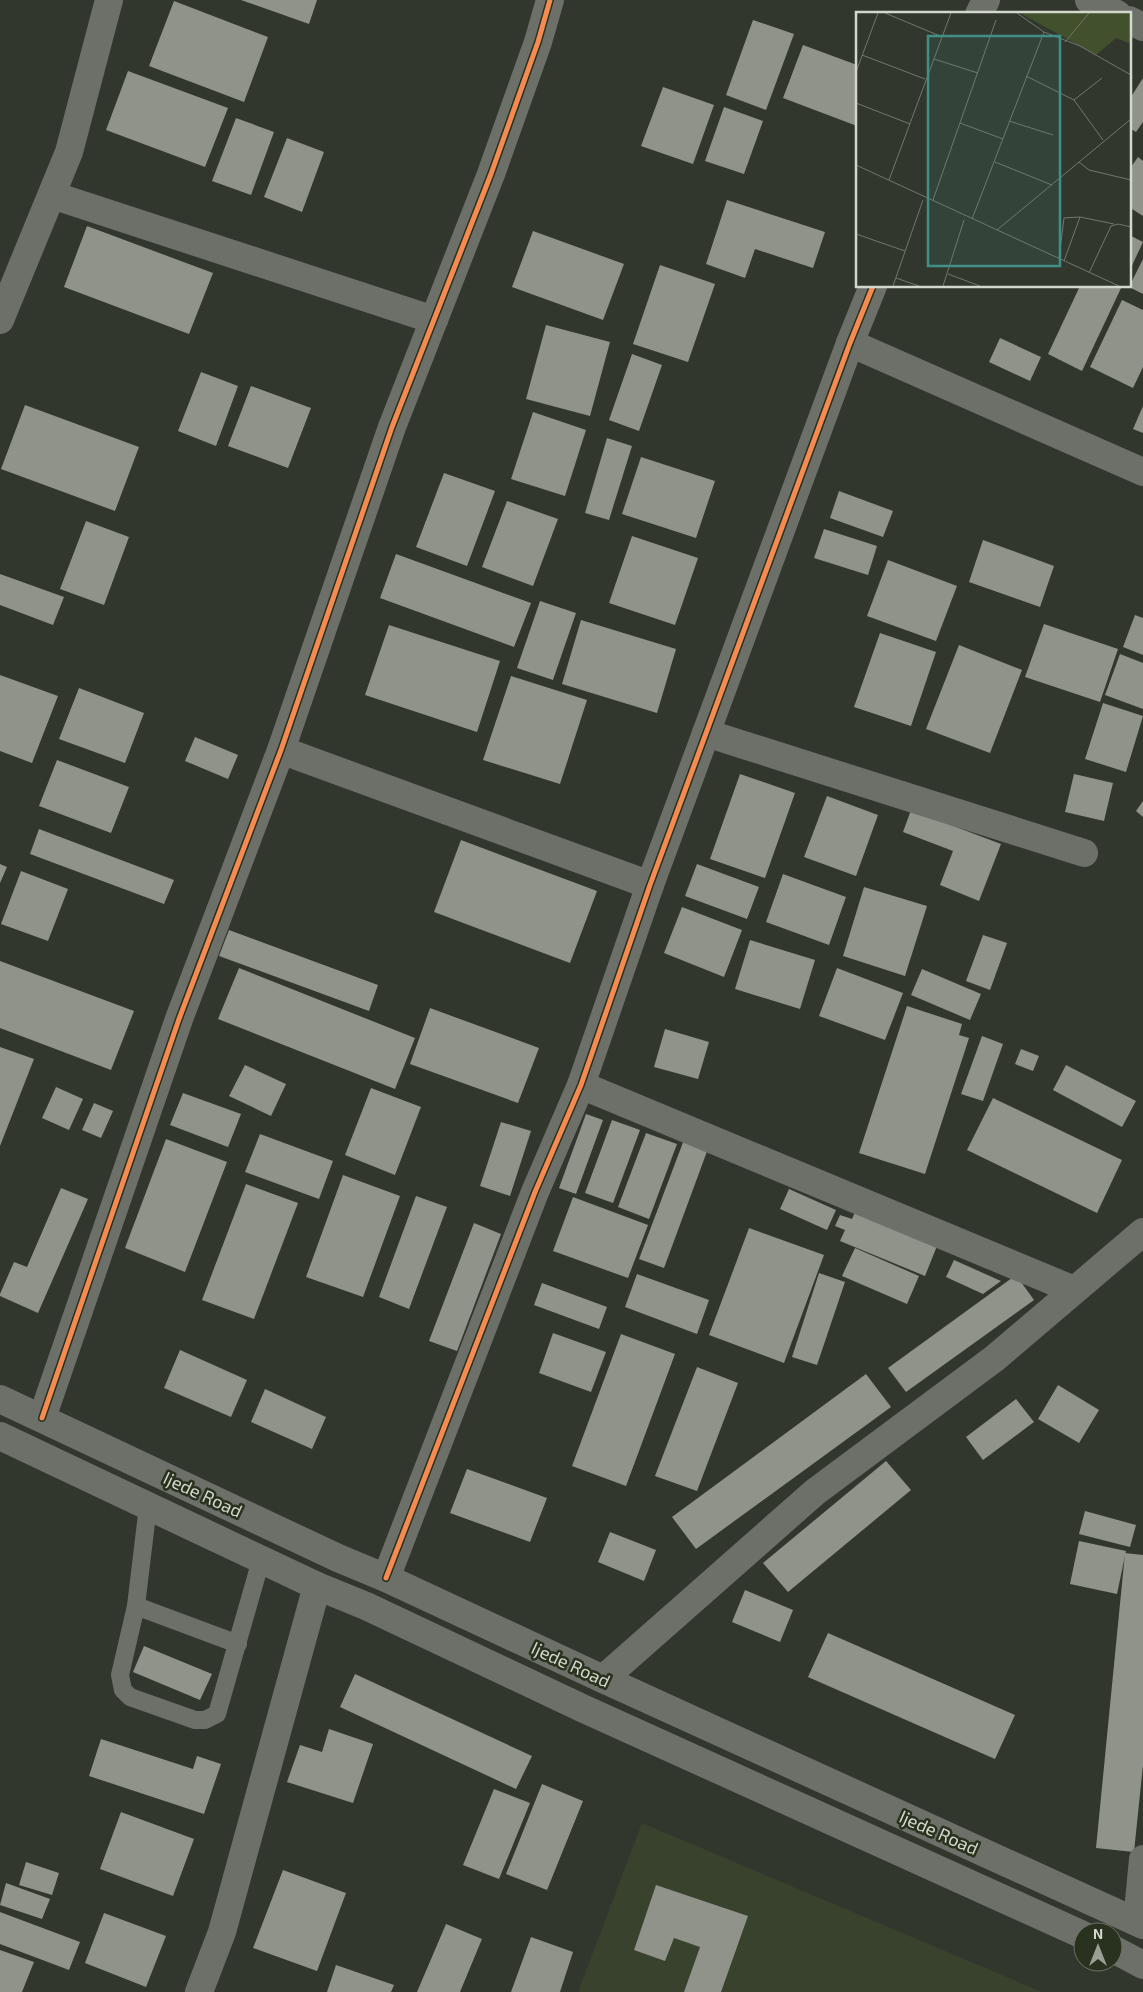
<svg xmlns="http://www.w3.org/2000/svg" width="1143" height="1992" font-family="'Exo 2',sans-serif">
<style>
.built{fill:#39422c}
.building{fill:#8f938a}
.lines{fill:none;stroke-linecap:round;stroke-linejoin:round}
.service{stroke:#6d7069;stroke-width:18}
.minor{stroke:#6d7069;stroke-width:28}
.secondary{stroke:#6d7069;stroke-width:28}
.cycleway-casing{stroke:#29311f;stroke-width:8}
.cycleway{stroke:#f68b52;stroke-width:5}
.labels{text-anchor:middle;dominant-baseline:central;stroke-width:5;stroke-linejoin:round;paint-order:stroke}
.street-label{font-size:18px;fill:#d3d8cd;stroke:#29311f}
.inset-road{fill:none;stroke:#72776d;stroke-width:1}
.view{fill:#408e86;fill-opacity:0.15;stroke:#408e86;stroke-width:2.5}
.inset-edge{fill:none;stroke:#d3d8cd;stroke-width:2.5}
</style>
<rect width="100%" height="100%" fill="#32372d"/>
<!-- built -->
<polygon class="built" points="642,1823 1042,1992 578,1992"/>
<!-- building -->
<g class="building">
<polygon points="241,0 317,0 309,24"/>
<polygon points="174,1 268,37 244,102 149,66"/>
<polygon points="753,20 794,34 766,110 726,95"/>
<polygon points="803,45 857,65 857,126 783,98"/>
<polygon points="128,71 228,108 205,167 106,130"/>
<polygon points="1143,78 1143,122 1136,132 1129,128 1129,100"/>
<polygon points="663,87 714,105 693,164 641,146"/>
<polygon points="724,107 763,121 744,174 705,161"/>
<polygon points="236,118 274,132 251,195 212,181"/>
<polygon points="287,138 324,152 302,212 264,197"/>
<polygon points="1138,157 1143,161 1143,216 1129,207 1129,170"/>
<polygon points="727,200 825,232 813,268 755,249 745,278 706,264"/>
<polygon points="87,226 213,273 189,334 64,287"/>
<polygon points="533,231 624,264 603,320 512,287"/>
<polygon points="1129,235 1143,242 1129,272"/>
<polygon points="1143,259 1143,294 1129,287"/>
<polygon points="660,265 715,284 688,362 633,344"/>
<polygon points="1080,286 1122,286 1082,371 1048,354"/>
<polygon points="1122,300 1143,310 1143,367 1133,388 1090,367"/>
<polygon points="546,325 610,342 590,416 526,399"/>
<polygon points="1000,338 1041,357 1030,381 989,362"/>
<polygon points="632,354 662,365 639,431 609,420"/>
<polygon points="201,372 238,386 216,446 178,431"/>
<polygon points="251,386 311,408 288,468 228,446"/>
<polygon points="25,405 139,447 115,511 1,469"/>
<polygon points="1143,406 1143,433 1133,429"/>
<polygon points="533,412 586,430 565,496 511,479"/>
<polygon points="607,438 632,446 609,520 585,513"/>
<polygon points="641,457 715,481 696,538 622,514"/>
<polygon points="444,473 495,491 467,566 416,547"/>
<polygon points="839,491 893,511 883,537 830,518"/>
<polygon points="507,501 558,519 533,586 482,567"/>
<polygon points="86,521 129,537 104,605 60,589"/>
<polygon points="824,529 877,546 868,575 814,558"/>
<polygon points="632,536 698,558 675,625 609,603"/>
<polygon points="983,540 1054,566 1040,607 969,582"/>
<polygon points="396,554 531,603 514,647 380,598"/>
<polygon points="888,560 957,586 936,641 867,616"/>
<polygon points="0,574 64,597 53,625 0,605"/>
<polygon points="540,601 576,613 553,680 517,668"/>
<polygon points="1135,615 1143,618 1143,655 1123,647"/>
<polygon points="581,620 676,649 657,713 562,684"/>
<polygon points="1044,624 1118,649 1100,702 1025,677"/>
<polygon points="389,625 500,661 477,732 365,695"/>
<polygon points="880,633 936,652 911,726 854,707"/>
<polygon points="959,645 1022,670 990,753 926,729"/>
<polygon points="1120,654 1143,663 1143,709 1105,695"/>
<polygon points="0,675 58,696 32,763 0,751"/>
<polygon points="511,676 587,700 560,784 483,760"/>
<polygon points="79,688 144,713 125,763 59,739"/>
<polygon points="1103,703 1143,716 1126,772 1085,759"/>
<polygon points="195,737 238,755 228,779 185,761"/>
<polygon points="57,760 129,787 111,833 39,806"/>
<polygon points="740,774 795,793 765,878 710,859"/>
<polygon points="1074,774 1113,783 1104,821 1065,812"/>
<polygon points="827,796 878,815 856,876 804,857"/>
<polygon points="1143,801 1143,817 1136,811"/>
<polygon points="911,810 1001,844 979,901 940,885 953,851 903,832"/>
<polygon points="39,829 174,880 164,904 30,854"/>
<polygon points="461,840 597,891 570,963 434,912"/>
<polygon points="0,864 7,867 0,883"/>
<polygon points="697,864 759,887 747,919 685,896"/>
<polygon points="21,871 68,889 48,941 1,924"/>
<polygon points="783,874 846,897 829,945 766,922"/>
<polygon points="864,887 927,906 905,976 843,956"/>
<polygon points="682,907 742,930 724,977 664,953"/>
<polygon points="229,930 378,985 369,1011 219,956"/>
<polygon points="983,935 1007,943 990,990 966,981"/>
<polygon points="750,940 815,960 800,1009 735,989"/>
<polygon points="0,961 134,1011 111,1070 0,1028"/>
<polygon points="239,968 415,1038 395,1089 218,1019"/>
<polygon points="837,968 903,993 885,1040 819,1016"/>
<polygon points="922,969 981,994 970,1020 911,995"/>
<polygon points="907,1006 962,1024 959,1035 969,1038 925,1174 859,1153"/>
<polygon points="430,1008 539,1048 518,1103 410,1064"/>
<polygon points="665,1029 709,1042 698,1079 654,1067"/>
<polygon points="982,1036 1003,1044 983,1101 961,1094"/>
<polygon points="0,1047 34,1059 0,1146"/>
<polygon points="1021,1049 1039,1056 1033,1071 1015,1064"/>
<polygon points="245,1065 286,1084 271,1116 229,1096"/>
<polygon points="1066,1065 1136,1101 1122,1127 1053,1090"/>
<polygon points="56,1087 83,1099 69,1130 42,1118"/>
<polygon points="371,1088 421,1107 395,1175 345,1155"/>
<polygon points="183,1093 241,1114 228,1147 170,1125"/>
<polygon points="993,1098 1122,1160 1097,1213 967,1150"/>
<polygon points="94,1103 113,1111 101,1138 82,1130"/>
<polygon points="586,1114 603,1120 576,1194 559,1188"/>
<polygon points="612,1120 640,1130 613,1203 585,1193"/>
<polygon points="501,1122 531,1131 510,1196 480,1186"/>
<polygon points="646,1133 677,1144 649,1219 618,1207"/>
<polygon points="260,1134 333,1161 319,1199 245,1172"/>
<polygon points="685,1137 709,1146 664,1268 639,1259"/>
<polygon points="166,1139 227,1162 185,1272 125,1248"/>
<polygon points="343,1175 400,1196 363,1297 306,1277"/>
<polygon points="246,1184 298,1203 254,1319 202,1300"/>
<polygon points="61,1188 88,1199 38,1313 0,1296 0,1294 14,1262 27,1267"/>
<polygon points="789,1189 836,1210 827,1230 780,1209"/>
<polygon points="416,1196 447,1207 409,1309 379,1297"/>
<polygon points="573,1197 648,1225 628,1278 553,1251"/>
<polygon points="855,1212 937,1246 925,1276 840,1241 845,1230 835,1226 840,1215 852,1219"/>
<polygon points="474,1223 501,1234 457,1351 429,1341"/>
<polygon points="749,1228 824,1255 784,1363 709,1335"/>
<polygon points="855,1248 919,1276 907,1304 842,1276"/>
<polygon points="954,1260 1001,1281 983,1294 946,1277"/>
<polygon points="819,1273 845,1282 817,1365 792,1357"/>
<polygon points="637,1274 709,1300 697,1334 625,1307"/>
<polygon points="1016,1275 1034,1300 906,1392 888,1368"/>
<polygon points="542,1283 607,1307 599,1329 534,1305"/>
<polygon points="553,1333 606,1352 591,1392 539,1373"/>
<polygon points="621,1334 675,1354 626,1486 572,1466"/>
<polygon points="180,1350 247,1380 231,1417 164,1388"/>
<polygon points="697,1367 738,1383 697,1491 655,1476"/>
<polygon points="866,1374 891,1407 696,1549 672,1517"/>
<polygon points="1058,1385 1099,1410 1079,1443 1038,1419"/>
<polygon points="265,1389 326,1417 312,1449 251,1422"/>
<polygon points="1016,1399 1034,1422 983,1460 966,1437"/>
<polygon points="886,1461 911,1490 788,1592 763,1563"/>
<polygon points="467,1469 547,1498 530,1542 450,1513"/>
<polygon points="1085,1511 1136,1525 1130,1547 1079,1534"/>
<polygon points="610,1532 656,1550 644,1581 598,1562"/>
<polygon points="1079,1541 1126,1551 1117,1594 1070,1584"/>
<polygon points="1125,1553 1143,1555 1143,1765 1134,1852 1096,1848"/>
<polygon points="745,1590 793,1610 780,1642 732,1622"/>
<polygon points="828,1633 1015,1715 995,1759 808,1677"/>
<polygon points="144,1646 212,1674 200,1700 133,1672"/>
<polygon points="355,1674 532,1756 516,1789 340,1707"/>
<polygon points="329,1729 373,1744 353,1803 287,1782 300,1745 322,1752"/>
<polygon points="101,1739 193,1769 197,1756 221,1764 204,1814 89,1776"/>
<polygon points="542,1784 583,1801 547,1890 506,1874"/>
<polygon points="494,1789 530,1803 499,1879 463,1865"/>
<polygon points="121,1812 194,1839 173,1896 100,1869"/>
<polygon points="26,1862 59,1873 52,1895 19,1885"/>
<polygon points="283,1870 346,1893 317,1971 253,1948"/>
<polygon points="6,1883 50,1899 42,1919 0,1905"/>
<polygon points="656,1885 748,1916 721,1992 684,1992 700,1947 674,1938 665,1961 634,1950"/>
<polygon points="0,1912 80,1942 69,1970 0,1944"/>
<polygon points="104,1913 166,1936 146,1987 85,1963"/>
<polygon points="446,1924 482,1939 460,1992 417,1992"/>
<polygon points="531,1937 573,1952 560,1992 511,1992"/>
<polygon points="0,1950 34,1962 22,1992 0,1992"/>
<polygon points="336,1965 394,1985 391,1992 327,1992"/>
</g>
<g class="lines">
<!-- service -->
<g class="service">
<polyline points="148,1506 136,1606 120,1675 123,1690 130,1697 195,1720 205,1720 217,1714 261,1560"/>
<polyline points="136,1606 238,1644"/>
</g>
<!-- minor -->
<g class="minor">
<polyline points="1089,0 1117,14"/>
<polyline points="979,14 986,0"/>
<polyline points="1129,20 1143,27"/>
<polyline points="52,195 434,320"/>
<polyline points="0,320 69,152 109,0"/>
<polyline points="850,343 1143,472"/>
<polyline points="706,733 1084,853"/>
<polyline points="281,750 650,885"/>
<polyline points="581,1085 1074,1290"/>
<polyline points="42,1418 179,1019 281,750 392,427 491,174 538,42 550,0"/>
<polyline points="386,1578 535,1192 581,1085 650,885 850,343 873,286"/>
<polyline points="603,1679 815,1492 995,1358 1143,1232"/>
<polyline points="1137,1922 1143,1859"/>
<polyline points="199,1992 222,1932 317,1586"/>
</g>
<!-- secondary -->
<g class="secondary">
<polyline points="0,1399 338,1558 386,1578 603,1679 1143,1925"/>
<polyline points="0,1436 317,1586 366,1606 582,1708 1083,1935"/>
<polyline points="1113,1949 1143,1965"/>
</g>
<!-- cycleway casing -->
<g class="cycleway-casing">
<g id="cycleway">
<polyline points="42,1418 179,1019 281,750 392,427 491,174 538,42 550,0"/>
<polyline points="386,1578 535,1192 581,1085 650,885 850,343 873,286"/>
</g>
</g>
<!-- cycleway -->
<use href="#cycleway" class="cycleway"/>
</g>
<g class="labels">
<!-- street labels -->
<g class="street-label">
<text transform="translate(203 1494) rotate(25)">Ijede Road</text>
<text transform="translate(571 1664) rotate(25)">Ijede Road</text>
<text transform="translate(939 1832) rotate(24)">Ijede Road</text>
</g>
</g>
<!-- overview -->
<g transform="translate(856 12)">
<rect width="275" height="275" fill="#32372d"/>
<path d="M 164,1 L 275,1 L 275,32 L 260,26 L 240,43 Z" fill="#42502d"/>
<path class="inset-road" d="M 29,1 L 84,24M 161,1 L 188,20 L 224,34 L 275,63M 209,30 L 233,1M 6,43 L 69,67M 78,47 L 122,61M 0,60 L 22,1M 170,64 L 218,88 L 247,128M 218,88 L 246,66M 0,91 L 54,112M 153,109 L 197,123M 104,111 L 147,127M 139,150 L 196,173M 223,150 L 233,158 L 275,168M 0,153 L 263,274M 33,168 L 95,1M 77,188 L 140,8M 116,207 L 188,20M 141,218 L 275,107M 0,222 L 49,239M 203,246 L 208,206 L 224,205M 208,249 L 224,205 L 258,212M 233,261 L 255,214 L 262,212 L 275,215M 92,262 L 124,274M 40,266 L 63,274M 37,274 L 67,188M 87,274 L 108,208"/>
<path class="view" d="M 72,24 L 204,24 L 204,254 L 72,254 Z"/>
<rect width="275" height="275" class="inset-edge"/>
</g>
<!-- north arrow -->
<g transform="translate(1098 1947)"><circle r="24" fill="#29311f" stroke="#6d7465"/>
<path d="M0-4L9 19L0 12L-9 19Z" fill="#9ba095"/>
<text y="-8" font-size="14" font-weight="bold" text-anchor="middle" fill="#d3d8cd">N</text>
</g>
</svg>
